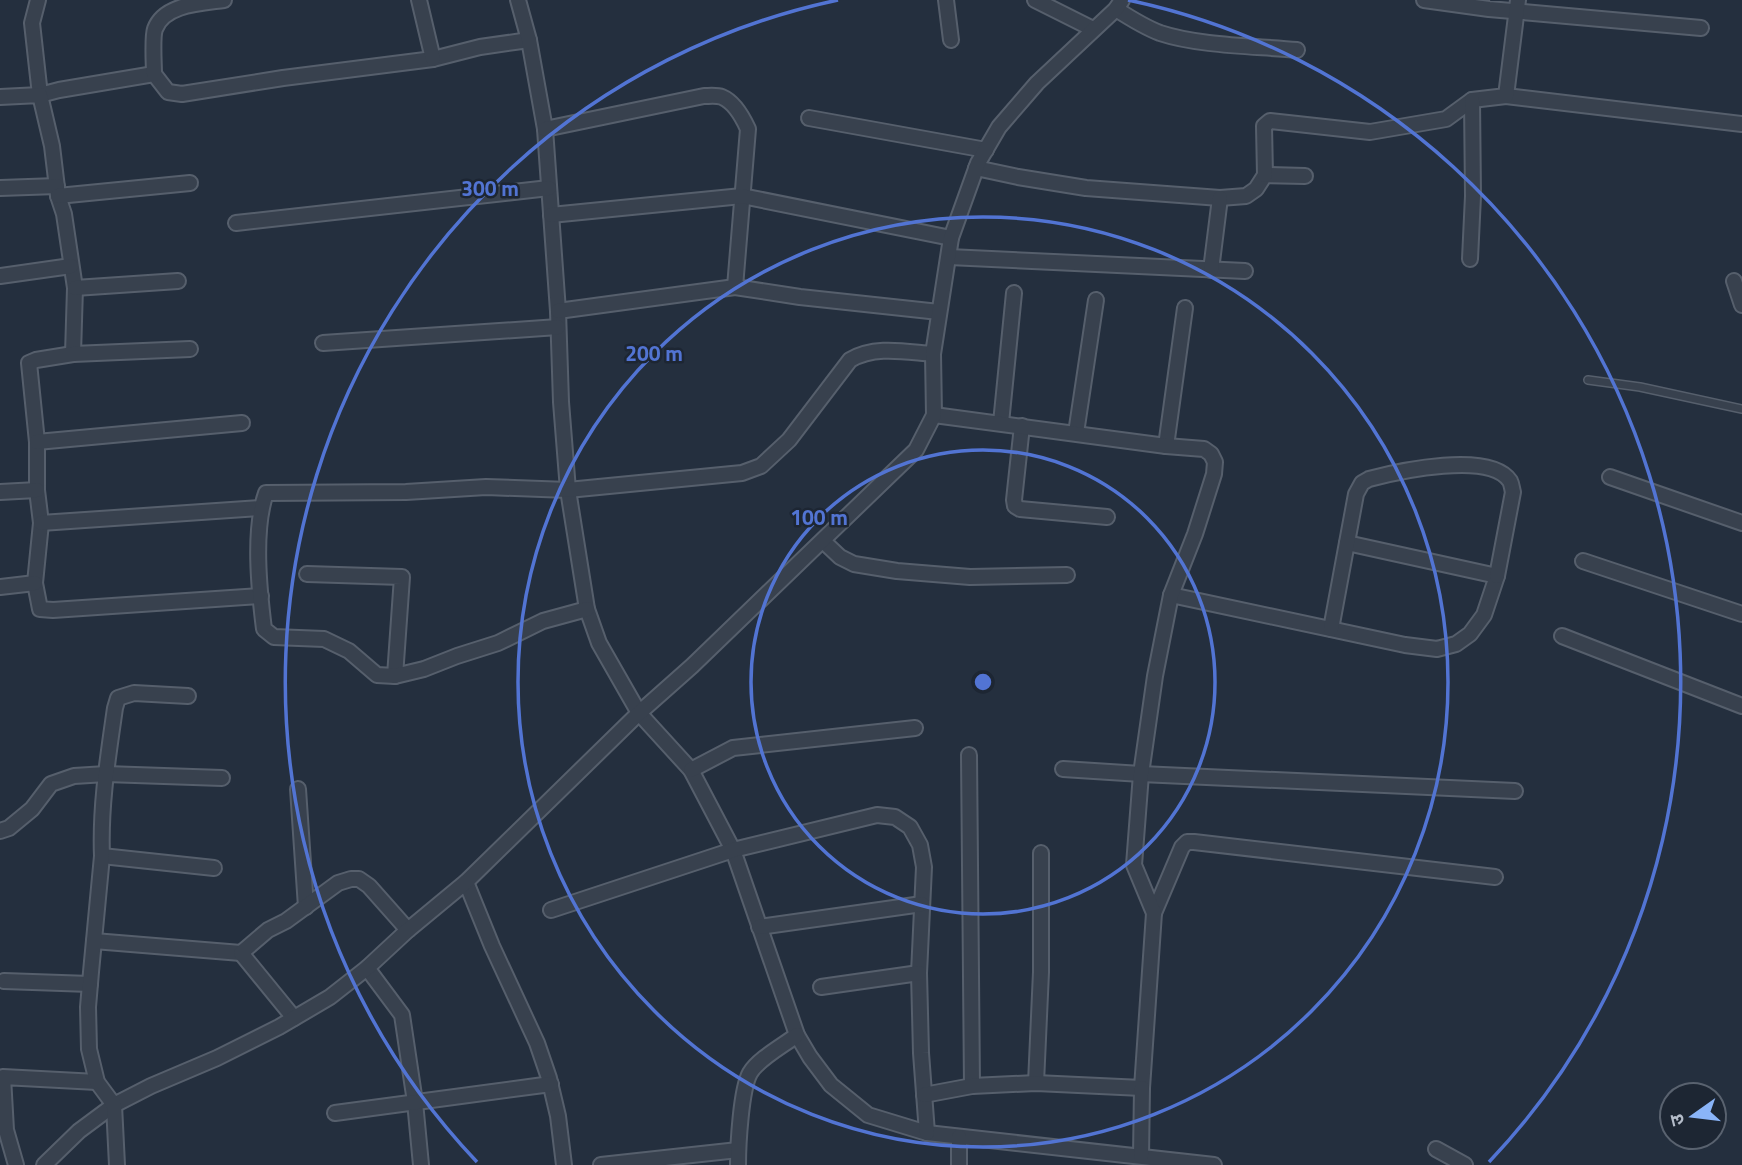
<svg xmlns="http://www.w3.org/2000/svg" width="1742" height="1165" font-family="'Titillium Web','Noto Sans Devanagari',sans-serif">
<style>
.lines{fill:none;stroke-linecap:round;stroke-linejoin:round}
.service-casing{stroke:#565f6c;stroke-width:10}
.minor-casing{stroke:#565f6c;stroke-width:18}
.service{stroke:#38414e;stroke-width:7}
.minor{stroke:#38414e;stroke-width:14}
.ring{fill:none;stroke:#5274d3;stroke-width:3.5}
.centre{fill:#5274d3;stroke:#1d2633;stroke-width:3.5}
.ring-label{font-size:21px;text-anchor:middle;font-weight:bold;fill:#5274d3;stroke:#1d2633;stroke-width:5;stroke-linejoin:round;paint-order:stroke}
</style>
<rect width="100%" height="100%" fill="#242f3e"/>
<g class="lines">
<!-- service casing -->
<g class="service-casing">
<polyline id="service" points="1588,380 1640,387 1742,409"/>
</g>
<!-- minor casing -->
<g class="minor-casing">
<g id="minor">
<polyline points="38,0 32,23 40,95 59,90 154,74 168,92 182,94 283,78 433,59 480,47 529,40"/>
<polyline points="419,0 433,59"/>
<polyline points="518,0 529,40 545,129 558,311 561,402 568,490 587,609 599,643 639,713 691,770 733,850 797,1035 810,1057 831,1085 868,1115 927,1133 1214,1165"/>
<polyline points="946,0 951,40"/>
<polyline points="1035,0 1093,29"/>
<polyline points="1424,0 1489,9 1701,28"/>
<path d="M 1116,9 C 1130,18 1144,27 1160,33 C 1199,46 1256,46 1297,50"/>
<path d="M 154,74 C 154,65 152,37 155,29 C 164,4 202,3 224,0"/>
<polyline points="1506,96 1742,124"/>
<polyline points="0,97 40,95 52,146 58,196 64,214 75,288 73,354"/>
<polyline points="809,118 986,150"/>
<path d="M 545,129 L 704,96 C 709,96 717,95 722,97 C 734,102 743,118 748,129 L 735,287"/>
<polyline points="976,168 1018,177 1086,188 1220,198 1246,196 1256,189 1265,175 1305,176"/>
<polyline points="1265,175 1264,126 1270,121 1370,132 1446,119 1472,100 1506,96 1518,0"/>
<polyline points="0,188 57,186"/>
<polyline points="58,196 190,183"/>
<polyline points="551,215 742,196 951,238"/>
<polyline points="236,223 549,188"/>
<polyline points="949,257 1245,271"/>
<polyline points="1470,259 1473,196 1472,100"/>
<polyline points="1211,270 1220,198"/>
<polyline points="0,276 71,266"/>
<polyline points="1734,281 1742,305"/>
<polyline points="75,288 178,281"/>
<polyline points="558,311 735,287 800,297 939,312"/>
<polyline points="323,343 558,327"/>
<polyline points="190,349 73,354 36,360 29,363 37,442 37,490 41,523 35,583 40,609 53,610 261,596"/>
<polyline points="1001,423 1014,293"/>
<polyline points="1022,426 1014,500 1015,506 1020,509 1107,517"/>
<polyline points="1076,433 1096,300"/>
<polyline points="37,442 242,423"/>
<polyline points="1166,446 1185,308"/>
<polyline points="1610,477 1742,523"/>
<polyline points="0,492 37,490"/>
<polyline points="41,523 261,508"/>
<polyline points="823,541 840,557 854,564 897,571 970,577 1067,575"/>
<polyline points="1583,561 1742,614"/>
<polyline points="307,574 402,577 395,676"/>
<polyline points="0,587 35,583"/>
<polyline points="1171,595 1405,645 1437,649 1456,644 1470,634 1484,615 1497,576 1347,543"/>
<path d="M 587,609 L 543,621 L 498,643 L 457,656 L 424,669 L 395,676 L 377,675 L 349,651 L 324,639 L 274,637 L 264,629 C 259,589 253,530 266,493 L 406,492 L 486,487 L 568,490 L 742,473 L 761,466 L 789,440 L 850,360 C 875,345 906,352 933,354"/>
<path d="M 1331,629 L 1356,494 L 1362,483 L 1369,479 C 1399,471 1490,451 1510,481 C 1512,485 1512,489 1513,492 L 1497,576"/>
<polyline points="1562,636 1742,706"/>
<polyline points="969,755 972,1086"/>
<polyline points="1063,769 1141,774 1515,791"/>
<polyline points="691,770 733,748 915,728"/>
<polyline points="298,789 306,907"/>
<polyline points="0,831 9,828 32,809 51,784 74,776 106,774 222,778"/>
<polyline points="102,856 214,868"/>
<polyline points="466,882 492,946 537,1043 549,1078 558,1116 564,1165"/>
<polyline points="551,910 733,850 877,815 895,817 910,827 920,845 924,867 919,973 921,1053 927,1133"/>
<polyline points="1154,913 1182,847 1187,842 1194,842 1495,877"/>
<polyline points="759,927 922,904"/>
<polyline points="94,941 241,953"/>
<polyline points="367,968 402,1015 415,1102 421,1165"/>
<polyline points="4,981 90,984"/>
<polyline points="821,987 919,973"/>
<polyline points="294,1018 241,953 268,930 286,921 338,883 351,879 359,879 369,886 408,930"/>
<polyline points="1036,1083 1041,972 1041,853"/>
<polyline points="924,1095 972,1086 1036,1083 1142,1088 1154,913 1134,865 1141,774 1155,676 1171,595 1195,534 1214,474 1215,462 1211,454 1204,449 1166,446 934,415"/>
<polyline points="335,1113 551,1084"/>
<polyline points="959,1137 959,1165"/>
<polyline points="1436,1149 1465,1165"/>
<polyline points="1141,1156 1142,1088"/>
<polyline points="16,1165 6,1130 3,1077 97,1082"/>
<polyline points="44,1165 79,1131 114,1105 151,1086 217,1058 279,1027 330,997 367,968 408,930 466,882 639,713 692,666 916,450 934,415 933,354 951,238 978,163 999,127 1037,83 1116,9 1122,0"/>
<path d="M 117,1165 L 114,1105 L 97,1082 L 89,1049 L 88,1007 L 91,972 L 102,856 C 100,806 108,757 115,708 L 118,698 L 134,693 L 188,696"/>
<polyline points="601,1165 738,1150"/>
<path d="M 738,1165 C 738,1145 741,1089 750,1073 C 758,1059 784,1045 797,1035"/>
</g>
</g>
<!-- service -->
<use href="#service" class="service"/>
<!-- minor -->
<use href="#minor" class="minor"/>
</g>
<!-- distance rings -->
<g class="ring">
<circle cx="983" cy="682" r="232"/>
<circle cx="983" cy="682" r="465"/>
<path d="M477 1162A697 697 0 0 1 838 0M1128 0A697 697 0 0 1 1489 1162"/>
</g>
<circle cx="983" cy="682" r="10" class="centre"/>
<g class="ring-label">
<text x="490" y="196">300 m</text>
<text x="654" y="361">200 m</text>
<text x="819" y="525">100 m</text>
</g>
<!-- north arrow -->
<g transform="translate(1693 1116) rotate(256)"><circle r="33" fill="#1d2633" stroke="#59626f" stroke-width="2"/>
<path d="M0-5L12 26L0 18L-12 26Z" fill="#8ab4f8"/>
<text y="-10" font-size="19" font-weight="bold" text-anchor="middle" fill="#b4bcc9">उ</text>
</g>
</svg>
